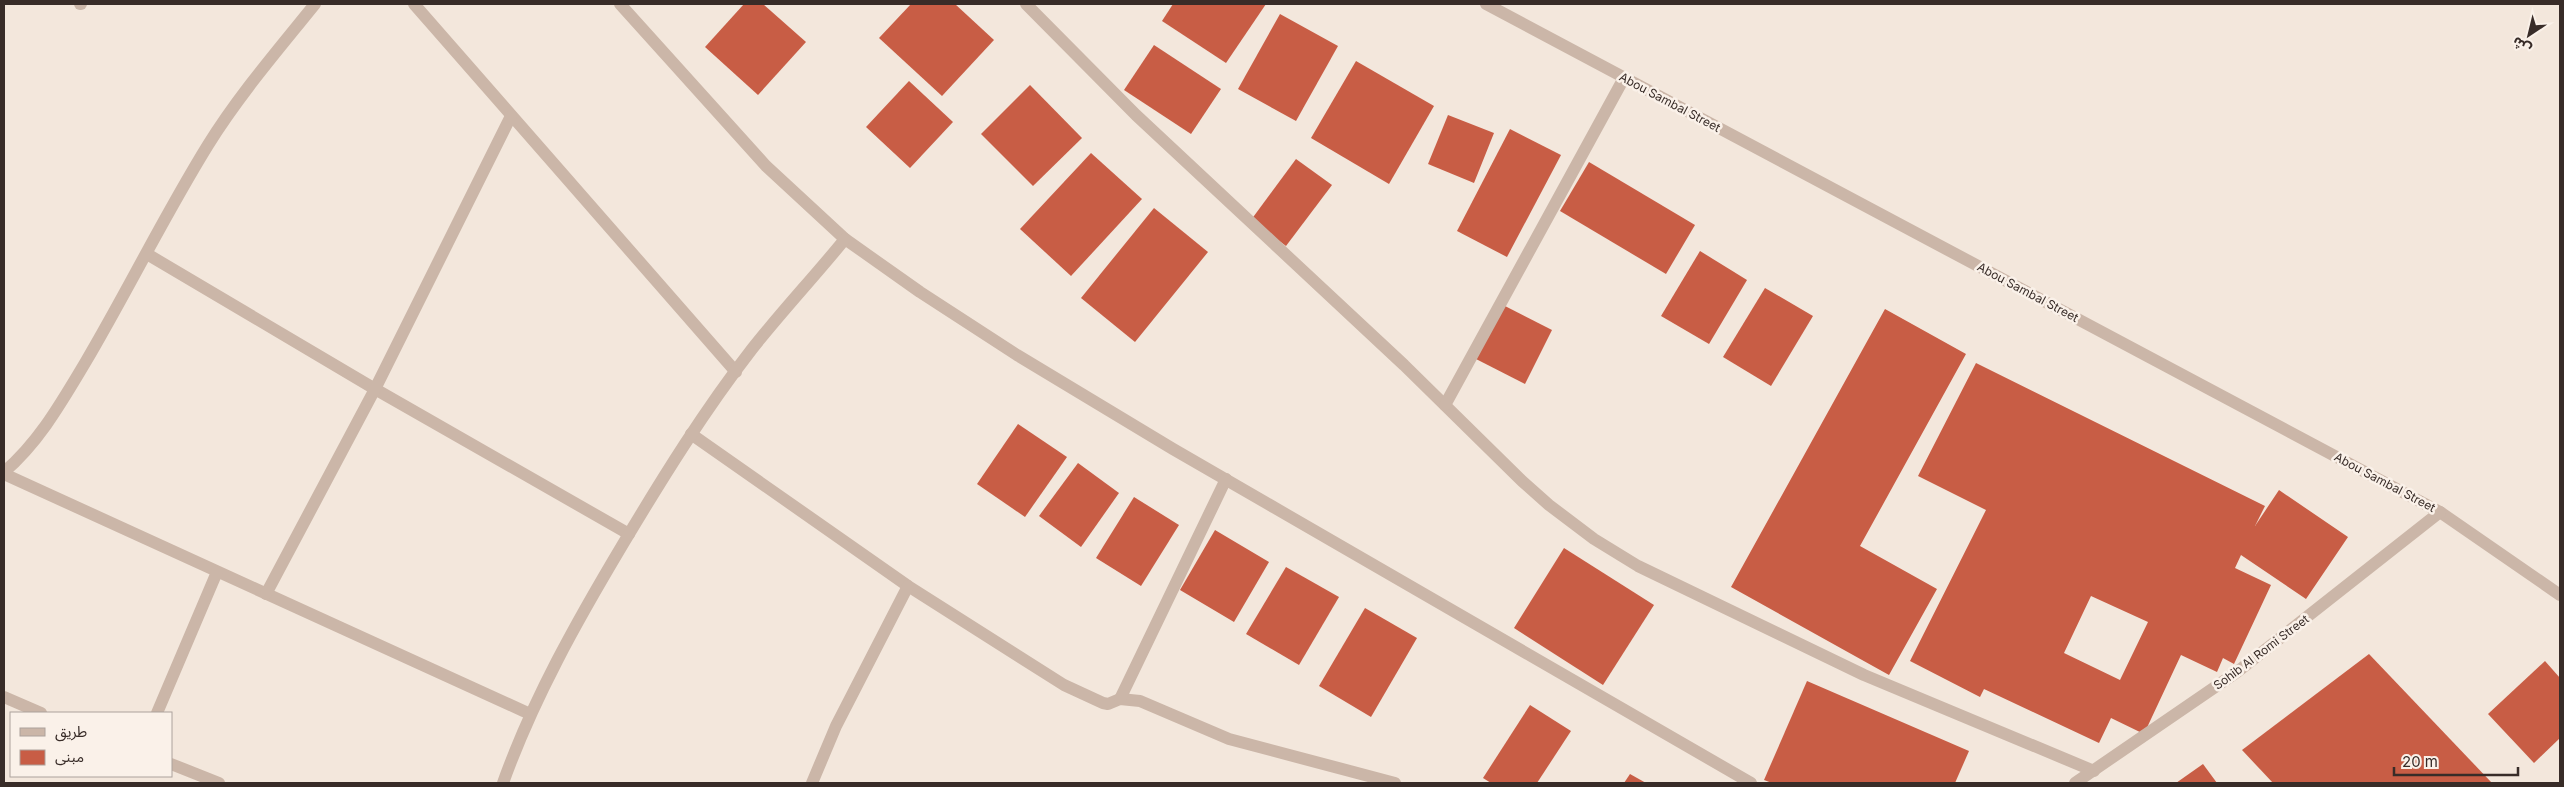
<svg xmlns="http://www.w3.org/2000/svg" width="2564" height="787" font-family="Inter,'Noto Sans Arabic',sans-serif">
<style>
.building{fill:#c85d45;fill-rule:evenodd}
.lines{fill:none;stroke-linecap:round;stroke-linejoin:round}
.street{stroke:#cbb6a8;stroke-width:12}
.labels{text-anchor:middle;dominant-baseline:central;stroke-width:5;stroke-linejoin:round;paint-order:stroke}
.street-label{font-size:12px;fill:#382c28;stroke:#faf1e9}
</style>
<rect width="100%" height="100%" fill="#f3e7dc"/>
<!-- building -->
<g class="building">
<polygon points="744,4 763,4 806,42 758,95 705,47"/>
<polygon points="911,4 955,4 994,40 942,96 879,38"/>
<polygon points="1173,4 1266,4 1226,63 1162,21"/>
<polygon points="1280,14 1338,46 1296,121 1238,89"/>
<polygon points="1154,45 1221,89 1191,134 1124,90"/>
<polygon points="1356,61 1434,106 1389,184 1311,138"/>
<polygon points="909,81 953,122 910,168 866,127"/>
<polygon points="1030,85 1082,138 1033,186 981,134"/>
<polygon points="1448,115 1494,133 1474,183 1428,164"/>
<polygon points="1510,129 1561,155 1507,257 1457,231"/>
<polygon points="1091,153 1142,199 1071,276 1020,229"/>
<polygon points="1296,159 1332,185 1286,246 1251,220"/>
<polygon points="1589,162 1695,225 1666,274 1560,211"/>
<polygon points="1154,208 1208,252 1135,342 1081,298"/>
<polygon points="1700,251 1747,280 1709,344 1661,316"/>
<polygon points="1765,288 1813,316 1771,386 1723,357"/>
<polygon points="1503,305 1552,330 1525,384 1476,359"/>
<polygon points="1885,309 1966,354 1860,546 1937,589 1889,675 1731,587"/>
<path d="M 1976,363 L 2265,506 L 2255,526 L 2279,490 L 2348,537 L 2306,599 L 2241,555 L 2235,568 L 2271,585 L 2234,664 L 2223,658 L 2217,672 L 2181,655 L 2144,734 L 2111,718 L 2099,743 L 1984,689 L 1980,697 L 1910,661 L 1986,510 L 1918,476 ZM 2091,596 L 2148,622 L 2120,680 L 2064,653 Z"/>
<polygon points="1018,424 1067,457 1025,517 977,484"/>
<polygon points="1078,463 1119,493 1081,547 1039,516"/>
<polygon points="1134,497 1179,525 1141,586 1096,558"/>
<polygon points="1215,530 1269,562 1234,622 1180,590"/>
<polygon points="1564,548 1654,605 1603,685 1514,628"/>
<polygon points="1286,567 1339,597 1299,665 1246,634"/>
<polygon points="1365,608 1417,638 1371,717 1319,686"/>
<polygon points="2369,654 2492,783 2273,783 2242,750"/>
<polygon points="2545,661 2560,678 2560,738 2534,763 2488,714"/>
<polygon points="1807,681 1969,751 1955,783 1772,783 1764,780"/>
<polygon points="1530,705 1571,731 1537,783 1491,783 1483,778"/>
<polygon points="2203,764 2217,783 2176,783"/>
<polygon points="1630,774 1646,783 1624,783"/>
</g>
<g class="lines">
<!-- street -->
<g class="street">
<polyline points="80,4 81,4"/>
<polyline points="414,4 736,372"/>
<polyline points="620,4 766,166 845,239 920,292 1017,355 1173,449 1751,783"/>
<polyline points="1026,4 1136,115 1404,365 1522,481 1549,505 1594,539 1638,566 1864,675 2094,771"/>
<polyline points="1486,4 2440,512 2560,595"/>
<polyline points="147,254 375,389 629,534"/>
<polyline points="1445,405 1624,78"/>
<polyline points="691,434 908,586 1064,685 1103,703 1108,704 1120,699 1140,701 1229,739 1395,783"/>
<path d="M 4,472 C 39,442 61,403 85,363 C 127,292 164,216 208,145 C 239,95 278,50 315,4"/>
<polyline points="4,474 530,714"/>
<polyline points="266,594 375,389 511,116"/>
<polyline points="4,697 41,713"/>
<polyline points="1120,699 1226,479"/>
<polyline points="157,713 217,572"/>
<polyline points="171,764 219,783"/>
<path d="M 503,783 C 533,699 577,621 623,544 C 663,477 704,411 752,349 C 782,311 815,276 845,239"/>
<polyline points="812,783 836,726 908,586"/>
<polyline points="2075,783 2237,672 2440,512"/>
</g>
</g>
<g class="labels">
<!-- street labels -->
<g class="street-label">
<text transform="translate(1670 102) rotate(28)">Abou Sambal Street</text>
<text transform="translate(2028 292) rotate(28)">Abou Sambal Street</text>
<text transform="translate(2385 482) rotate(28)">Abou Sambal Street</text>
<text transform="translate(2261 652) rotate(-37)">Sohib Al Romi Street</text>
</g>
</g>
<!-- border -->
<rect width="2564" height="787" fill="none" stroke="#382c28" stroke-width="10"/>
<!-- legend -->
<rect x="10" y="712" width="162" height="65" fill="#faf1e9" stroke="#aca29c"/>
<rect x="20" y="728" width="25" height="8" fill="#cbb6a8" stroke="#aca29c"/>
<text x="55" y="737" font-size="15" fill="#382c28">طريق</text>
<rect x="20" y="750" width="25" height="15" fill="#c85d45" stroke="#aca29c"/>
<text x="55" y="762" font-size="15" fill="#382c28">مبنى</text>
<!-- north arrow -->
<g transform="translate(2529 35) rotate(215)" stroke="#faf1e9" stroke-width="4" paint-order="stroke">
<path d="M0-4L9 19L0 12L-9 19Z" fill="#382c28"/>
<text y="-8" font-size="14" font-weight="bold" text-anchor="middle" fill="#382c28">ش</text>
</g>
<!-- scale -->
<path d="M2394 767v8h124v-8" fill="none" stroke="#382c28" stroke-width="2.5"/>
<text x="2402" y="767" font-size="15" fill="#382c28" stroke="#faf1e9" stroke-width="4" paint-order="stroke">20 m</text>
</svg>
